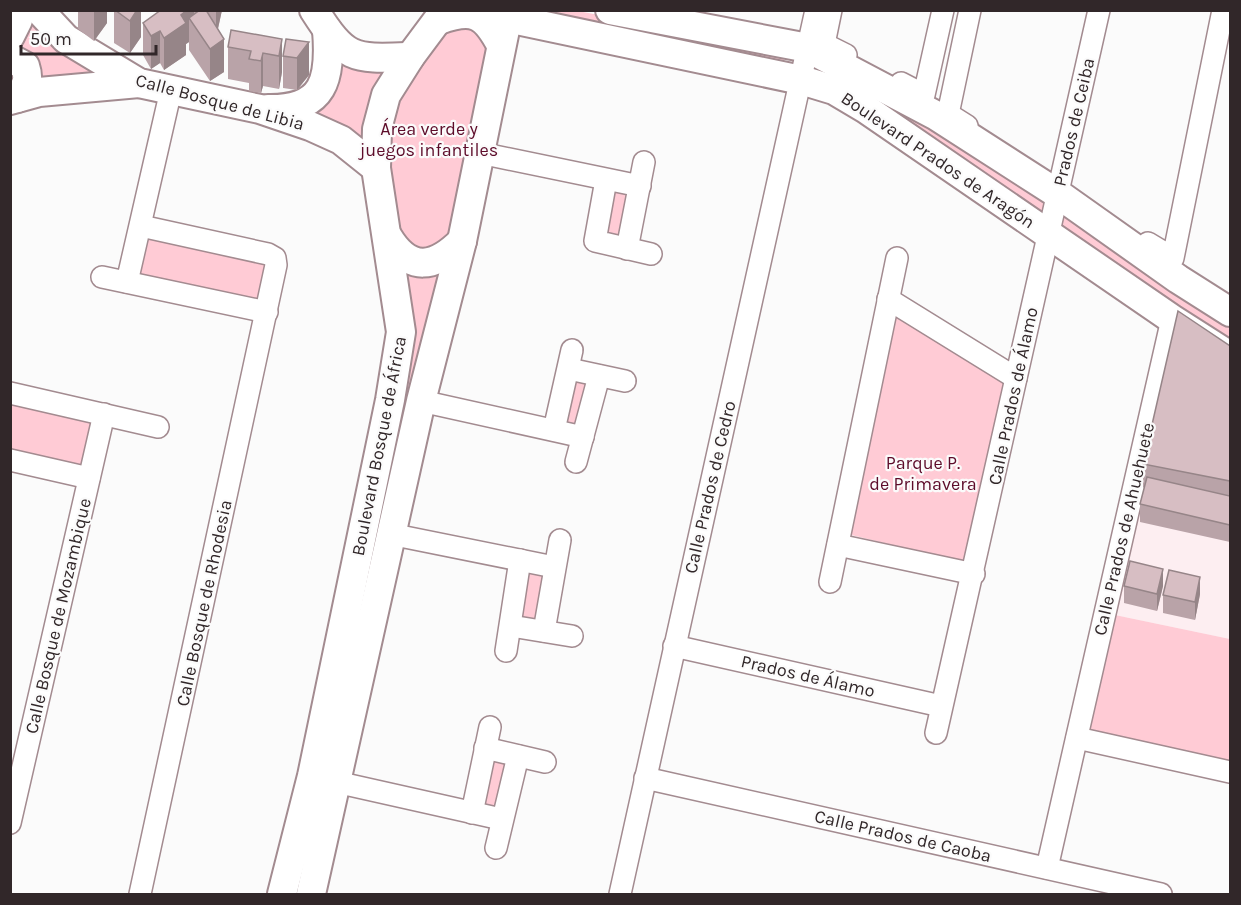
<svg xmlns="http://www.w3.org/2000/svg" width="1241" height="905" font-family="Karla,sans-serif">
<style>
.built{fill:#fdeef1}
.green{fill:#ffcbd5}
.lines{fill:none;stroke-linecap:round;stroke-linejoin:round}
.street-casing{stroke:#a38b90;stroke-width:24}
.secondary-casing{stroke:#a38b90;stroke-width:32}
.street{stroke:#fff;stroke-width:21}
.secondary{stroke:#fff;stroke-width:28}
.wall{fill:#b9a3a8}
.shaded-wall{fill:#968588}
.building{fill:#d7bec3;stroke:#968588;stroke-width:1.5}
.labels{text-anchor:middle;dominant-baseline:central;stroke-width:4.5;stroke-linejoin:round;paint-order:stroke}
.street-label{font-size:18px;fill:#312729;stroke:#fbfbfb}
.park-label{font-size:18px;fill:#5d0c2a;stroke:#fbfbfb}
</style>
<rect width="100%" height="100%" fill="#fbfbfb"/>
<!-- built -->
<polygon class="built" points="1143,487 1230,504 1230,639 1115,615"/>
<!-- green -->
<g class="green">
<polygon points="521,11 578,11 786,51 782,67"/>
<path d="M 454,17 L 491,32 L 473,128 L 446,241 L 420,253 L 404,245 C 390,198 377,143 400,97 C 414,69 437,43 454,17 Z"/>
<polygon points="27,19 105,75 35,84 11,48"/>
<polygon points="334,51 392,67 366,148 296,112"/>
<polygon points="815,66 923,118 1230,319 1230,343 813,72"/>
<polygon points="609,189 631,192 620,246 600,241"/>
<polygon points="147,233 269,261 259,303 144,282 138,269"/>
<polygon points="400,261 447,266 307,894 290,894"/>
<polygon points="895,314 1006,381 967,563 847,534"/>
<polygon points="573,373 592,377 580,430 560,426"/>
<polygon points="11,401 92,421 80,469 11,452"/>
<polygon points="524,566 547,570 538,625 516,621"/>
<polygon points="1115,615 1230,639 1230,764 1091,732 1087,724"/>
<polygon points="489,758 512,761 499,809 479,805"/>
</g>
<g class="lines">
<!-- street casing -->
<g class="street-casing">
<g id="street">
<polyline points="831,10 824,44 846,55"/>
<polyline points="901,83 924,95 943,10"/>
<polyline points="967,126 948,114 970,10"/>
<polyline points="480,153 640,186"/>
<polyline points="606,180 595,241 651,254"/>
<polyline points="1148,243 1173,258 1223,10"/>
<polyline points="627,249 644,162"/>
<polyline points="102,277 267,312"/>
<polyline points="127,282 171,90"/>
<polyline points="888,299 1016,378"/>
<polyline points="569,369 625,381"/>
<polyline points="10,393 158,427"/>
<polyline points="421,401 583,437"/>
<polyline points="554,430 572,350"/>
<polyline points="10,460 89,478"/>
<polyline points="576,462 599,376"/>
<polyline points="390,534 554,567"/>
<polyline points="838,545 974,574"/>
<polyline points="830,582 897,258"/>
<polyline points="511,626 572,636"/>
<polyline points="544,631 560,540"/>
<polyline points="674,646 941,706"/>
<polyline points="506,651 520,560"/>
<polyline points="936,733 1099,10"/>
<polyline points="1077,738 1230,772"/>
<polyline points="485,748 545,762"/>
<polyline points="645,778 1161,894"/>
<polyline points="336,782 501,819"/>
<polyline points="472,813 490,727"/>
<polyline points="10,823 104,414"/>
<polyline points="496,848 518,756"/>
<polyline points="1047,868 1172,319"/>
<polyline points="140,894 276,265 275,258 268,254 141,226"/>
<polyline points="620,894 816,10"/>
</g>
</g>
<!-- secondary casing -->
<g class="secondary-casing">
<g id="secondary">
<polyline points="39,10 66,39 139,83 260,109 310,126 341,140 376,168"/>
<path d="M 314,10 C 346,60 352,59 410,57"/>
<polyline points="610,10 808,48 935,115 1058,194 1178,279 1230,312"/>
<polyline points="507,18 801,80 834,90 866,109 1172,319 1230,356"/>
<path d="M 439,20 C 473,8 484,13 501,45"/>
<polyline points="10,36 18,20 18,10"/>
<path d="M 10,58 L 25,66 C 30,81 26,86 17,98"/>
<polyline points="10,100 39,92 139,83"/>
<path d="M 268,109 C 325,110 331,79 327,30"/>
<path d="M 388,237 C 410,273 435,268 462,241"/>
<polyline points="282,894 312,776 390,400 401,332 376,168 377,129 386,95 410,57 445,10"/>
<polyline points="311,894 421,401 462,241 509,10"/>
</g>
</g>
<!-- street -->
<use href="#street" class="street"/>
<!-- secondary -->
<use href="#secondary" class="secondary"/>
</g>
<!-- wall -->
<g class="wall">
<polygon points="78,10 107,10 107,23 94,41 78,29"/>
<polygon points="114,10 141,10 141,37 130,53 114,43"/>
<polygon points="222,10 218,29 224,72 210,81 189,50 189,42 186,44 186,55 164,70 160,63 151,69 143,55 143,23 161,11"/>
<polygon points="282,39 282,72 279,89 263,86 261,93 249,91 249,83 228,79 228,47"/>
<polygon points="286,39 309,75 297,90 283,88 283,56"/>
<polygon points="1230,346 1230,542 1140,522 1140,504 1144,488 1143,487 1143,464"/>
<polygon points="1124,586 1163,586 1157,611 1124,603"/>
<polygon points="1200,594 1195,620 1163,613 1163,595"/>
</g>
<!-- shaded-wall -->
<g class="shaded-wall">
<polygon points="94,10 107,10 107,23 94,41"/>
<polygon points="137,10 141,10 141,37 130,53 130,21"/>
<polygon points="187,10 194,10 194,25 189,18 189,42 186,44 186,55 164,70 164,38 181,15"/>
<polygon points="216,10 222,10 216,37"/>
<polygon points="160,31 160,63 151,69 151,36"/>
<polygon points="224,39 224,72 210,81 210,49"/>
<polygon points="282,39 282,72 279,89 279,56"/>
<polygon points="309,42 309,75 297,90 297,58"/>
<polygon points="263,53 263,86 261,93 261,61"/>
<polygon points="1163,569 1163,586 1157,611 1157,594"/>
<polygon points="1200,577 1200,594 1195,620 1195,602"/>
</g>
<!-- building -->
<g class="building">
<polygon points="115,10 137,10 130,21"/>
<polygon points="161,10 187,10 181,15 186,23 164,38 160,31 151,36 143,23"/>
<polygon points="200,10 206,10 224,39 210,49 189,18"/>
<polygon points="231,30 282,39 279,56 263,53 261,61 249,59 251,51 228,47"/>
<polygon points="286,39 309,42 297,58 283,56"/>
<polygon points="1178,311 1230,346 1230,481 1143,464"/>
<polygon points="1147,477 1230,496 1230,525 1140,504"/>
<polygon points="1130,561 1163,569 1157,594 1124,586"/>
<polygon points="1169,570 1200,577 1195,602 1163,595"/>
</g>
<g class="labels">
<!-- street labels -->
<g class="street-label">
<text transform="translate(220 102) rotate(15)">Calle Bosque de Libia</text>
<text transform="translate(1074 122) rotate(-77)">Prados de Ceiba</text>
<text transform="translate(938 160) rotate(34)">Boulevard Prados de Aragón</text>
<text transform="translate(1013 396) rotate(-78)">Calle Prados de Álamo</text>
<text transform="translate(379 446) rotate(-79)">Boulevard Bosque de África</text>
<text transform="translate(710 487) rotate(-77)">Calle Prados de Cedro</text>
<text transform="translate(1124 529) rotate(-77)">Calle Prados de Ahuehuete</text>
<text transform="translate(204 603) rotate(-78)">Calle Bosque de Rhodesia</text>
<text transform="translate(58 616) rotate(-77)">Calle Bosque de Mozambique</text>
<text transform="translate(808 676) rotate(13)">Prados de Álamo</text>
<text transform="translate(903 836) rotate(13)">Calle Prados de Caoba</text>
</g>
<!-- park labels -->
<g class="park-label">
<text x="429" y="129">Área verde y<tspan x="429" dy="21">juegos infantiles</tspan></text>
<text x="923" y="463">Parque P.<tspan x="923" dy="21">de Primavera</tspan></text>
</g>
</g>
<!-- border -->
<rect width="1241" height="905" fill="none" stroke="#312729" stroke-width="24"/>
<!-- scale -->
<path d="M21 45v9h135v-9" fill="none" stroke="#312729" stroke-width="3"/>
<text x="30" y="45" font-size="18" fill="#312729" stroke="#fbfbfb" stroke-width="4.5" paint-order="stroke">50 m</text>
</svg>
